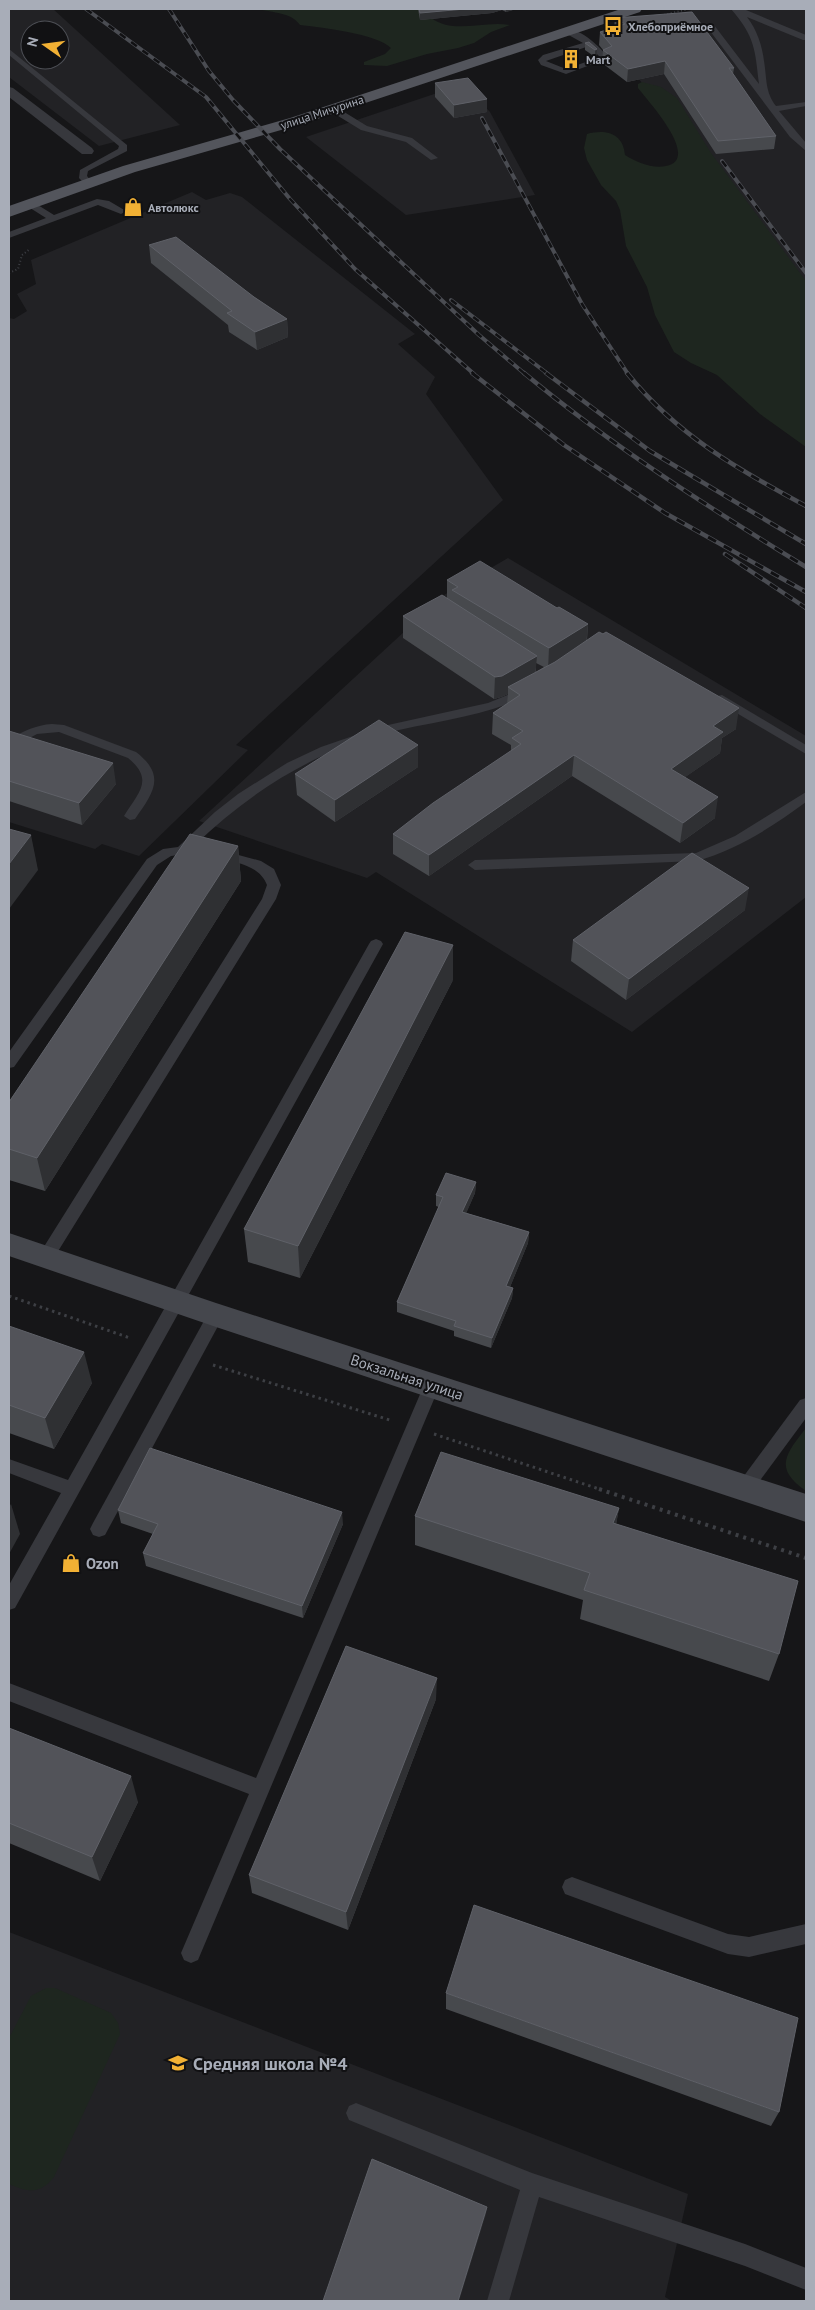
<svg xmlns="http://www.w3.org/2000/svg" width="815" height="2310" font-family="'PT Sans',sans-serif">
<style>
.built{fill:#222225;fill-rule:evenodd}
.green{fill:#1e261f}
.lines{fill:none;stroke-linecap:round;stroke-linejoin:round}
.path-far2{stroke:#3d3f44;stroke-width:2;stroke-dasharray:1 2.5;stroke-linecap:butt}
.path-far1{stroke:#3d3f44;stroke-width:3;stroke-dasharray:2.5 4;stroke-linecap:butt}
.path{stroke:#3d3f44;stroke-width:4;stroke-dasharray:3 5;stroke-linecap:butt}
.service{fill:#37383d;fill-rule:evenodd}
.pedestrian{fill:#37383d;fill-rule:evenodd}
.secondary{fill:#45474d;fill-rule:evenodd}
.primary{fill:#53555c;fill-rule:evenodd}
.rail-far1-casing{stroke:#4a4c52;stroke-width:4}
.rail-casing{stroke:#4a4c52;stroke-width:4.5}
.rail-far1{stroke:#111113;stroke-width:2.5;stroke-dasharray:7;stroke-linecap:butt}
.rail{stroke:#111113;stroke-width:3;stroke-dasharray:9;stroke-linecap:butt}
.wall{fill:#47494d;fill-rule:evenodd}
.shaded-wall{fill:#2f3033}
.building{fill:#525359;stroke:#5f6168}
.labels{text-anchor:middle;dominant-baseline:central;stroke-width:4;stroke-linejoin:round;paint-order:stroke}
.far-poi-label{font-size:12px;font-weight:bold;fill:#a8adb8;stroke:#111113;text-anchor:start}
.far-street-label{font-size:12px;fill:#a8adb8;stroke:#111113}
.street-label{font-size:15px;fill:#a8adb8;stroke:#111113}
.poi-label{font-size:15px;font-weight:bold;fill:#a8adb8;stroke:#111113;text-anchor:start}
.near-poi-label{font-size:18px;font-weight:bold;fill:#a8adb8;stroke:#111113;text-anchor:start}
</style>
<rect width="100%" height="100%" fill="#161618"/>
<!-- built -->
<g class="built">
<path d="M 9,9 L 53,9 L 180,125 L 99,146 L 9,77 ZM 30,30 L 60,30 L 60,60 L 30,60 Z"/>
<polygon points="696,9 806,9 806,307 639,79 627,74 600,36 603,32"/>
<polygon points="464,84 490,112 535,195 406,215 306,137"/>
<polygon points="192,192 206,200 230,193 242,197 415,334 398,344 435,377 426,394 503,500 236,745 248,750 139,856 102,844 95,849 9,822 9,318 14,319 27,311 17,294 36,284 31,260"/>
<polygon points="508,558 806,736 806,897 632,1032 376,872 367,878 199,821 444,595"/>
<polygon points="9,1932 688,2194 665,2297 672,2301 9,2301"/>
</g>
<!-- green -->
<g class="green">
<path d="M 258,9 L 440,9 L 431,18 C 455,35 483,20 510,25 L 491,32 L 474,43 L 458,48 L 427,54 L 387,66 L 364,65 L 364,62 L 385,54 L 391,48 C 377,34 320,27 300,25 C 291,12 273,13 258,9 Z"/>
<path d="M 642,82 L 661,87 L 677,98 L 711,153 L 806,281 L 806,447 L 760,414 L 717,375 L 691,363 L 674,352 L 655,315 L 647,287 L 626,246 L 620,210 L 616,201 L 601,185 L 587,160 L 584,148 L 587,134 C 606,129 623,133 625,155 C 636,162 652,169 666,166 C 702,159 647,100 638,88 L 638,84 Z"/>
<path d="M 806,1428 L 806,1491 C 773,1468 786,1454 806,1428 Z"/>
<path d="M 46,1988 L 55,1988 L 111,2013 L 118,2023 L 120,2034 L 54,2177 C 40,2195 27,2192 9,2184 L 9,2038 L 31,1996 Z"/>
</g>
<g class="lines">
<!-- path-far2 -->
<g class="path-far2">
<polyline points="664,15 688,9"/>
<polyline points="9,273 18,269 22,255 30,249"/>
</g>
<!-- path-far1 -->
<g class="path-far1">
<polyline points="9,1296 130,1338"/>
<polyline points="213,1365 393,1421"/>
<polyline points="434,1434 602,1490"/>
</g>
<!-- path -->
<polyline class="path" points="599,1489 806,1558"/>
<!-- service -->
<g class="service">
<path d="M 731,9 L 746,10 L 806,35 L 806,40 L 803,40 L 747,17 C 757,30 762,45 764,61 C 767,79 765,92 776,106 L 806,102 L 806,106 L 779,111 L 806,143 L 806,151 L 790,137 L 707,27 L 714,25 L 759,84 C 755,49 755,37 731,9 Z"/>
<path d="M 565,29 C 581,28 600,47 609,58 L 566,74 L 541,65 L 538,60 L 543,55 L 583,43 L 565,33 ZM 589,46 L 600,57 L 566,69 L 546,61 Z"/>
<polygon points="9,49 127,145 127,151 88,171 87,176 93,183 92,185 86,185 79,178 80,170 118,149 119,146 9,55"/>
<polygon points="330,107 336,107 367,126 412,138 438,158 431,160 406,142 361,130 330,111"/>
<polygon points="97,199 109,201 126,211 121,214 98,205 9,238 9,232 46,218 27,206 27,202 33,202 54,215"/>
<path d="M 525,688 L 531,692 L 529,695 C 483,718 432,721 383,734 C 311,753 248,794 195,845 L 203,846 L 205,849 L 203,852 L 171,856 L 157,865 L 14,1067 L 9,1068 L 9,1052 L 147,859 L 163,849 L 178,847 L 215,812 L 238,794 L 287,763 L 321,747 L 379,727 L 488,703 Z"/>
<polygon points="722,695 806,745 806,754 718,702 716,699 718,696"/>
<path d="M 52,724 L 64,725 L 136,752 C 167,776 153,793 135,819 L 130,820 L 124,816 C 138,793 155,780 128,758 L 59,732 L 37,734 L 9,749 L 9,740 C 23,731 36,725 52,724 Z"/>
<path d="M 806,792 L 806,802 C 772,827 737,850 696,861 L 475,870 L 468,865 L 475,860 L 696,853 L 735,836 Z"/>
<path d="M 220,850 L 261,861 L 274,869 L 281,885 L 276,899 L 52,1261 L 46,1263 L 40,1261 L 38,1257 L 40,1253 L 262,899 L 267,885 C 259,864 235,863 215,857 L 213,854 Z"/>
<polygon points="376,939 381,941 383,944 15,1608 9,1610 9,1585 61,1493 9,1473 9,1459 68,1480 369,944 371,941"/>
<polygon points="216,1308 222,1310 224,1315 105,1535 99,1537 93,1535 90,1529 93,1523 210,1310"/>
<polygon points="432,1378 438,1380 440,1385 198,1960 191,1963 184,1960 181,1953 249,1794 9,1701 9,1683 256,1778 424,1385 426,1380"/>
<polygon points="806,1398 806,1418 750,1494 744,1497 738,1494 735,1489 738,1484 800,1400"/>
<polygon points="572,1877 728,1934 749,1937 806,1924 806,1944 749,1957 728,1954 565,1894 562,1887 565,1880"/>
<polygon points="356,2103 532,2173 745,2244 806,2268 806,2290 745,2266 539,2197 509,2301 487,2301 520,2190 349,2120 346,2113 349,2106"/>
</g>
<!-- pedestrian -->
<polygon class="pedestrian" points="9,87 13,88 92,148 94,151 92,154 82,154 9,97"/>
<!-- secondary -->
<polygon class="secondary" points="9,1233 216,1303 806,1494 806,1522 216,1327 9,1256"/>
<!-- primary -->
<polygon class="primary" points="621,9 642,9 640,12 302,124 135,172 9,217 9,206 123,166 290,118"/>
<!-- rail-far1 casing -->
<g class="rail-far1-casing">
<g id="rail-far1">
<polyline points="86,9 206,97 290,199 355,269 474,374"/>
<polyline points="169,9 209,71 233,100 280,149 479,335 525,374"/>
<polyline points="482,118 582,304 628,374"/>
<polyline points="722,161 806,273"/>
<polyline points="451,300 548,374"/>
</g>
</g>
<!-- rail casing -->
<g class="rail-casing">
<g id="rail">
<polyline points="472,373 564,445 665,513 806,592"/>
<path d="M 524,373 C 612,446 708,507 806,567"/>
<polyline points="546,373 650,451 806,544"/>
<path d="M 627,373 C 677,435 737,469 806,506"/>
<polyline points="725,554 806,608"/>
</g>
</g>
<!-- rail-far1 -->
<use href="#rail-far1" class="rail-far1"/>
<!-- rail -->
<use href="#rail" class="rail"/>
</g>
<!-- wall -->
<g class="wall">
<polygon points="418,9 516,9 506,12 502,10 492,13 420,20"/>
<polygon points="615,18 734,68 733,74 776,136 774,149 716,154 664,74 627,82 602,63 603,50 599,45 600,32 614,28"/>
<polygon points="585,43 597,49 597,56 595,57 585,50"/>
<polygon points="435,83 487,112 454,118 435,97"/>
<polygon points="149,245 254,297 287,319 288,337 257,350 229,332 228,325 151,263"/>
<path d="M 447,580 L 557,608 L 588,624 L 587,640 L 736,729 L 722,738 L 720,753 L 685,777 L 715,818 L 680,843 L 572,776 L 429,876 L 393,854 L 393,834 L 511,751 L 511,745 L 492,734 L 493,713 L 507,704 L 508,694 L 501,697 L 494,699 L 403,638 L 403,616 L 447,598 ZM 536,663 L 544,667 L 536,672 Z"/>
<polygon points="9,731 116,784 82,825 9,801"/>
<polygon points="418,767 335,822 297,795 295,774"/>
<polygon points="238,846 241,881 45,1191 9,1180 9,1102"/>
<polygon points="745,910 626,1000 571,961 573,940"/>
<polygon points="453,980 300,1278 248,1262 244,1229"/>
<polygon points="476,1182 475,1193 466,1213 529,1232 528,1243 510,1287 513,1288 512,1298 491,1348 454,1336 454,1331 397,1312 397,1302 439,1207 436,1206 436,1195"/>
<polygon points="9,1326 92,1383 54,1449 9,1433"/>
<polygon points="619,1508 616,1524 779,1654 769,1681 580,1619 583,1600 415,1545 415,1516"/>
<polygon points="118,1510 343,1524 303,1618 146,1566 143,1553 153,1534 121,1523"/>
<polygon points="436,1699 348,1930 252,1893 249,1875"/>
<polygon points="9,1728 138,1802 100,1881 9,1843"/>
<polygon points="446,1993 779,2112 771,2126 446,2009"/>
</g>
<!-- shaded-wall -->
<g class="shaded-wall">
<polygon points="465,9 502,9 502,10 492,13 420,20 420,13"/>
<polygon points="506,9 516,9 506,12"/>
<polygon points="597,49 597,56 595,57 595,50"/>
<polygon points="665,61 664,74 627,82 628,69"/>
<polygon points="487,99 487,112 454,118 454,105"/>
<polygon points="287,319 288,337 257,350 255,332"/>
<polygon points="588,624 586,646 548,670 549,648"/>
<polygon points="537,656 535,678 508,687 508,694 501,697 494,699 495,677"/>
<polygon points="739,708 736,729 722,738 720,753 668,789 671,769 713,726"/>
<polygon points="418,745 418,767 335,822 335,800"/>
<polygon points="574,755 572,776 429,876 429,855"/>
<polygon points="113,763 116,784 82,825 79,803"/>
<polygon points="718,797 715,818 680,843 683,823"/>
<polygon points="31,835 38,870 9,909 9,864"/>
<polygon points="238,846 241,881 45,1191 37,1158"/>
<polygon points="749,888 745,910 626,1000 629,979"/>
<polygon points="453,945 453,980 300,1278 298,1246"/>
<polygon points="476,1182 475,1193 462,1223 462,1212"/>
<polygon points="529,1232 528,1243 506,1297 506,1286"/>
<polygon points="513,1288 512,1298 491,1348 492,1338"/>
<polygon points="84,1352 92,1383 54,1449 45,1418"/>
<polygon points="11,1504 20,1534 9,1554 9,1507"/>
<polygon points="619,1508 614,1537 613,1523"/>
<polygon points="342,1512 343,1524 303,1618 302,1606"/>
<polygon points="437,1678 436,1699 348,1930 346,1912"/>
<polygon points="131,1776 138,1802 100,1881 92,1857"/>
<polygon points="487,2207 486,2214 459,2301 458,2301"/>
</g>
<!-- building -->
<g class="building">
<polygon points="419,9 465,9 420,13"/>
<polygon points="692,12 734,68 729,68 776,136 718,141 665,61 628,69 603,50 612,46 600,32 625,24 615,18"/>
<polygon points="589,42 597,49 595,50 585,43"/>
<polygon points="468,78 487,99 454,105 435,83"/>
<polygon points="176,237 254,297 287,319 255,332 227,313 232,311 149,245"/>
<polygon points="480,561 557,608 559,607 588,624 549,648 452,590 458,587 447,580"/>
<polygon points="442,595 537,656 502,676 495,677 403,616"/>
<polygon points="599,632 603,634 606,632 739,708 713,726 723,732 671,769 718,797 683,823 574,755 429,855 393,834 433,803 521,744 512,738 523,731 493,713 520,695 508,687 555,662"/>
<polygon points="379,720 418,745 335,800 295,774"/>
<polygon points="9,731 113,763 79,803 9,781"/>
<polygon points="9,829 31,835 9,864"/>
<polygon points="190,834 238,846 37,1158 9,1149 9,1102"/>
<polygon points="692,853 749,888 629,979 573,940"/>
<polygon points="405,932 453,945 298,1246 244,1229"/>
<polygon points="446,1173 476,1182 462,1212 529,1232 506,1286 513,1288 492,1338 454,1326 456,1321 397,1302 443,1197 436,1195"/>
<polygon points="9,1326 84,1352 45,1418 9,1405"/>
<polygon points="150,1448 342,1512 302,1606 143,1553 158,1524 118,1510"/>
<polygon points="441,1452 619,1508 613,1523 798,1581 779,1654 584,1590 590,1573 415,1516"/>
<polygon points="346,1646 437,1678 346,1912 249,1875"/>
<polygon points="9,1728 131,1776 92,1857 9,1823"/>
<polygon points="474,1905 798,2018 779,2112 446,1993"/>
<polygon points="372,2159 487,2207 458,2301 323,2301"/>
</g>
<!-- icons -->
<defs>
<g id="bus-bare" transform="scale(1.5)"><path d="M-5-6H5V4H4V6H2V4H-2V6H-4V4H-5ZM-3.5-4V0h7V-4ZM-3.5 1.2v1.5H-2V1.2ZM2 1.2v1.5H3.5V1.2Z" fill="#f2b134" stroke="#111113" stroke-width="2.5" paint-order="stroke"/></g>
<g id="building-bare" transform="scale(1.5)"><path d="M-4-6H4V6H1V3H-1V6H-4ZM-2.5-4.3h1.7v1.8h-1.7ZM.8-4.3h1.7v1.8H.8ZM-2.5-1h1.7V.8h-1.7ZM.8-1h1.7V.8H.8Z" fill="#f2b134" stroke="#111113" stroke-width="2.5" paint-order="stroke"/></g>
<g id="shop-bare" transform="scale(1.5)"><path d="M-5-2.5h2.3a2.7 3.5 0 0 1 5.4 0H5L5.5 6h-11ZM-1.5-2.5h3a1.5 2.3 0 0 0-3 0Z" fill="#f2b134" stroke="#111113" stroke-width="2.5" paint-order="stroke"/></g>
<g id="school-bare" transform="scale(1.5)"><path d="M0-5L7-2L0 1L-7-2ZM-4 1L0 2.5L4 1V4Q0 6-4 4Z" fill="#f2b134" stroke="#111113" stroke-width="2.5" paint-order="stroke"/></g>
</defs>
<g fill-rule="evenodd">
<use href="#bus-bare" x="613" y="26"/>
<use href="#building-bare" x="571" y="59"/>
<use href="#shop-bare" x="133" y="207"/>
<use href="#shop-bare" x="71" y="1563"/>
<use href="#school-bare" x="178" y="2063"/>
</g>
<g class="labels">
<!-- far-poi labels -->
<g class="far-poi-label">
<text x="628" y="26">Хлебоприёмное</text>
<text x="586" y="59">Mart</text>
<text x="148" y="207">Автолюкс</text>
</g>
<!-- far-street labels -->
<g class="far-street-label">
<text transform="translate(322 112) rotate(-18)">улица Мичурина</text>
</g>
<!-- street labels -->
<g class="street-label">
<text transform="translate(407 1377) rotate(18)">Вокзальная улица</text>
</g>
<!-- poi labels -->
<g class="poi-label">
<text x="86" y="1563">Ozon</text>
</g>
<!-- near-poi labels -->
<g class="near-poi-label">
<text x="193" y="2063">Средняя школа №4</text>
</g>
</g>
<!-- border -->
<rect width="815" height="2310" fill="none" stroke="#a8adb8" stroke-width="20"/>
<!-- north arrow -->
<g transform="translate(45 45) rotate(284)"><circle r="24" fill="#111113" stroke="#4d4f55"/>
<path d="M0-4L9 19L0 12L-9 19Z" fill="#f2b134"/>
<text y="-8" font-size="14" font-weight="bold" text-anchor="middle" fill="#a8adb8">N</text>
</g>
</svg>
